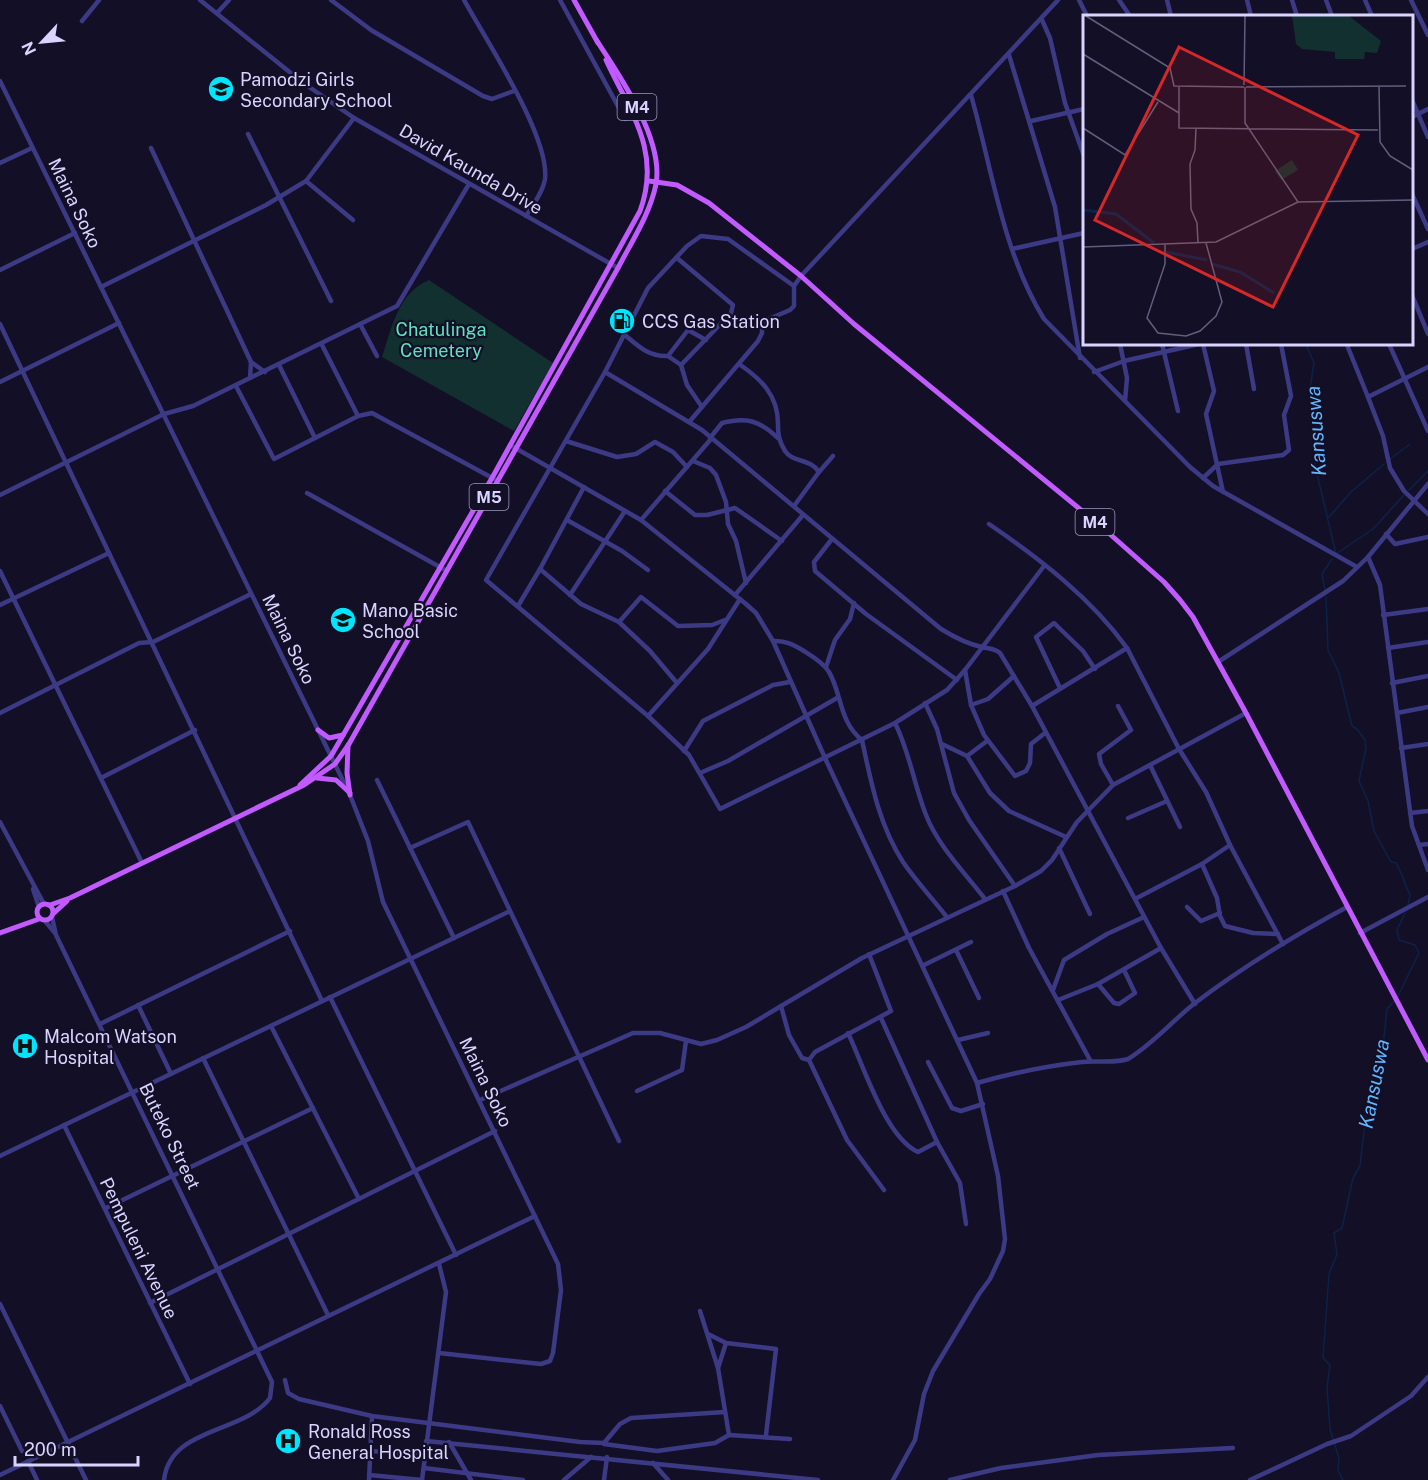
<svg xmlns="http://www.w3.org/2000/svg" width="1428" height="1480" font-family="'Public Sans',sans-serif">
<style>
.green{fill:#12302f}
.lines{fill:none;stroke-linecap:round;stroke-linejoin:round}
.stream{stroke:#0c2248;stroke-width:1.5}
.minor{stroke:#3d3a85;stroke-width:4.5}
.major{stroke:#c25bff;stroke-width:5}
.labels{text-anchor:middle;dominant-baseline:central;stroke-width:4.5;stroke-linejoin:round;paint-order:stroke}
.shield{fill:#130f26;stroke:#9e99be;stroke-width:1.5}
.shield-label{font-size:16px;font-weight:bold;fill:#d9d4ff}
.poi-label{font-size:18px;fill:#d9d4ff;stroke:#130f26;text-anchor:start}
.street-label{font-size:18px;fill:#d9d4ff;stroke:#130f26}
.park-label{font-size:18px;fill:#5fe0c0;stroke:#130f26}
.water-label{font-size:20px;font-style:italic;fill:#62b6ff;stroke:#130f26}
.inset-river{fill:none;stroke:#0c2248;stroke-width:3}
.inset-road{fill:none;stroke:#625e7d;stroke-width:1.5}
.view{fill:#d62828;fill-opacity:0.15;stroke:#d62828;stroke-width:3}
.inset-edge{fill:none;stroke:#d9d4ff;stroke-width:3}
</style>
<rect width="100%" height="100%" fill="#130f26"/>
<!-- green -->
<path class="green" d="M 429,280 L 553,363 L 514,431 L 382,357 C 392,327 398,293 429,280 Z"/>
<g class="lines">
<!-- stream -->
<g class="stream">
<polyline points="1306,344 1314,363 1310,389 1317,424 1315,465 1336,554 1373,529 1404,495"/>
<polyline points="1390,459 1410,444"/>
<polyline points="1409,490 1428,471"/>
<polyline points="1329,517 1351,492 1384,464"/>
<polyline points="1325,590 1322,574 1332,559"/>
<path d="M 1326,597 L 1328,650 L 1339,673 L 1352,726 L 1357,729 L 1365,740 L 1366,748 L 1359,781 L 1368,801 L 1374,831 L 1391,862 L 1396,863 C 1402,873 1405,885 1410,895 L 1408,905"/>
<polyline points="1397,998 1419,953 1415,945 1399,940 1397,930 1405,913"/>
<polyline points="1343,1480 1338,1471 1339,1458 1330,1429 1327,1387 1330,1365 1323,1358 1329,1274 1337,1254 1334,1233 1342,1228 1353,1178 1360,1166 1368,1097 1381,1064 1387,1009 1394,1001"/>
</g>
<!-- minor -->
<g class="minor">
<polyline points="200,0 302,82 354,118 618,268"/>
<polyline points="331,0 371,30 483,96 492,99 514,91"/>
<path d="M 464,0 C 486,40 550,137 545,179 C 543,192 533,205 526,216"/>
<polyline points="560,0 625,119"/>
<polyline points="1079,0 1087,16"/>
<polyline points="1119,0 1130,16"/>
<polyline points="1167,0 1171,16"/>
<polyline points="1247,0 1251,16"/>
<polyline points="1292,0 1297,16"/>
<polyline points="1326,0 1332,16"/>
<polyline points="1365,0 1372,16"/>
<polyline points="1411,0 1428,35"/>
<polyline points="217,13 229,0"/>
<polyline points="1042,20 1050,38 1065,103 1084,156"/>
<polyline points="82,21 99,0"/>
<polyline points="1009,55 1055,207 1080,358"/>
<polyline points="0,81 350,795 368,841 383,902 558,1264 561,1290 553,1353 550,1361 541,1364 439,1353"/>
<path d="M 971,95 C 992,169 1003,253 1044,319 L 1190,467 L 1213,486 L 1357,567"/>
<polyline points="1412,100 1428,137"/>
<polyline points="1412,117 1428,109"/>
<polyline points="1031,121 1084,109"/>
<polyline points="248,134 331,301"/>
<polyline points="151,148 251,362 265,372"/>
<polyline points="0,163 32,148"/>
<polyline points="306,181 353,220"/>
<polyline points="1412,194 1428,229"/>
<polyline points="1012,249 1084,233"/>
<polyline points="1412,249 1428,242"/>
<polyline points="677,258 733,305 731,313 681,365"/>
<polyline points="0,270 75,233"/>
<polyline points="101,287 266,205 306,181 354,118"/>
<polyline points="1412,295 1428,334"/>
<polyline points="0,324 322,1001"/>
<polyline points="360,324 377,356"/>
<path d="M 625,335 C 638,346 649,357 668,356 L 688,330 L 706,340"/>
<polyline points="1120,344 1127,378 1125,401"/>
<polyline points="1162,344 1178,411"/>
<polyline points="1203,344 1214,391 1206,414 1223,492"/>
<polyline points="1246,344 1254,389"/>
<polyline points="1350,344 1347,345 1368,397"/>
<polyline points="1389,344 1428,431"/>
<polyline points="322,345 358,416"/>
<polyline points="668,356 681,365 687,385 702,407"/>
<path d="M 739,364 C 761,379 778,395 778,424 C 778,435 779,441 785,451 C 793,463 810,458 819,472 L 794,506"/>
<polyline points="279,365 315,438"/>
<polyline points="1428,367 1368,397 1383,436 1390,468 1404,491 1428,514"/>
<polyline points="605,372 648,288 687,246 701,236 728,239 794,286"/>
<polyline points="1094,372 1124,361 1199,344"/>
<polyline points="250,378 251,362"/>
<polyline points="0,382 119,323"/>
<polyline points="236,386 274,459 358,416 372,413 498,481"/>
<polyline points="690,421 758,341 762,333 762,322 790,310 794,306 794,286 801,276 1058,0"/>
<path d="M 710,438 L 722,423 C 746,417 759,420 778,438"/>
<polyline points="566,441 617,457 636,454 655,442 673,452 687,467"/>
<polyline points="510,445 641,520 746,604 756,613 773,641 825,758 977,1083 998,1176 1005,1239 1003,1251 990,1279 979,1294 933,1371 924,1394 915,1440 893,1480"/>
<polyline points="693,461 710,468 716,475 726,502 728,524 736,541 746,583"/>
<polyline points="819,472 833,456"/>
<polyline points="1203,478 1218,464 1283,455 1289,450 1284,415 1291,396 1281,344"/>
<polyline points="665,491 695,515 707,515 735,508 782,541"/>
<polyline points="307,493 447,571"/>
<polyline points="0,495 164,414 193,406 397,306 469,184"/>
<polyline points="567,520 622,551 648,570"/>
<polyline points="641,520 711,439"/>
<path d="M 989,524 C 1040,559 1091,598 1127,648"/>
<polyline points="1386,534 1395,544 1428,537"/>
<polyline points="832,539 814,562 815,571 866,614 957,680"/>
<polyline points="1368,557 1380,585 1412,826 1428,870"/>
<path d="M 1044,566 L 965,670 L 947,690 L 895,723 L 720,809 L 689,755 L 648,716 L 486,580 L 605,372 L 702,430 L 941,629 C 954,637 967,644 982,647 C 989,649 994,648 1000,653 L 1032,706 L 1161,948 L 1195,1004"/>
<polyline points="540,569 584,487"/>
<polyline points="0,571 142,863"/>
<polyline points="570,595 625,511"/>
<polyline points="735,595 803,515"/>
<polyline points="0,605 109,553"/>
<polyline points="518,606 540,569 581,604 619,622 650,651 677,683"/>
<polyline points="1383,615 1428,609"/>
<polyline points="619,622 641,597 678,626 712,625 725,620"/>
<path d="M 773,641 C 785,640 794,645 804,651 C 812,656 824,663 829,672 C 842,694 839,722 862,740 C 871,782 879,825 903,862 C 916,881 932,898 946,916"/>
<polyline points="1388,648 1428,642"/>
<polyline points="1218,662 1343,581 1368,557 1428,484"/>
<polyline points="826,667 835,640 850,619 854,603"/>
<polyline points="965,670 971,705 984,735 1015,776 1026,771 1030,763 1031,744 1045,733"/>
<polyline points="1392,683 1428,676"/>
<polyline points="1060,688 1036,637 1054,623 1083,651 1095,669"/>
<polyline points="925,703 937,729 954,793 969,820 1015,886"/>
<polyline points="971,705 988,699 1014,676"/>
<polyline points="1032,706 1127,648 1179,749 1206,792 1230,845 1283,944"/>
<polyline points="0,713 139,643 153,642 251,594"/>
<polyline points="1397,713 1428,707"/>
<polyline points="648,716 708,649 740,599"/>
<path d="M 895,723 C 910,753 914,785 926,815 C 938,846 965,873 985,899"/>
<polyline points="942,744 967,756 990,793 1009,811 1066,837"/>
<polyline points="1401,748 1428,744"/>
<polyline points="684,751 703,721 773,685 790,682"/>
<polyline points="967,756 987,741"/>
<polyline points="1150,765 1180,827"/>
<polyline points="700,773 728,761 837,698"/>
<polyline points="101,778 195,730"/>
<polyline points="377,780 454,938"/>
<polyline points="1113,785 1101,764 1099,754 1131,730 1118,706"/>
<polyline points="1410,813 1428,811"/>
<polyline points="1128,818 1167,801"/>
<polyline points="0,822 44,904"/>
<polyline points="1419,845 1428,844"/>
<polyline points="410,848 468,822 619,1141"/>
<polyline points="1059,848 1090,914"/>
<polyline points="1202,864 1217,898 1220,916 1225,926 1253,933 1278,934"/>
<polyline points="33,889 39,907"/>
<polyline points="1003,891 1029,948 1090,1060"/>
<polyline points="1135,899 1202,864 1230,845"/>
<polyline points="1187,907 1201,921 1220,913"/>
<path d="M 52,917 L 56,935 L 272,1382 L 270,1398 C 243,1434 170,1427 164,1480"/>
<polyline points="45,921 55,933"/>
<polyline points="1360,933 1428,897"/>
<polyline points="956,950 979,998"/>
<polyline points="869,954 891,1011 815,1052 809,1060 847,1140 884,1190"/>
<polyline points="924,965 971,942"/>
<polyline points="1098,984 1114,1003 1119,1004 1135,993 1124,970"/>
<polyline points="1053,990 1064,960 1107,934 1144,917"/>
<polyline points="330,997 456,1255"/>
<polyline points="1058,1000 1098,984 1161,948"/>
<polyline points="138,1005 171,1074"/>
<polyline points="781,1006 789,1035 802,1058 809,1060"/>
<polyline points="881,1018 937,1142 960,1183 966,1224"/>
<polyline points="100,1024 290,931"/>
<polyline points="271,1026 359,1199"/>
<path d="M 848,1033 C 863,1064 885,1137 918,1152 L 937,1142"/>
<polyline points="958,1040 988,1033"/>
<polyline points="203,1058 328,1315"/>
<polyline points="928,1062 952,1108 961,1111 983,1104"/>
<path d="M 977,1083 C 1012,1073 1046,1066 1082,1062 C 1098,1060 1112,1064 1128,1059 C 1153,1044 1172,1021 1195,1003 C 1243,967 1295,935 1347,907"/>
<polyline points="637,1091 682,1070 686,1041"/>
<polyline points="480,1100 633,1033 660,1033 701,1044 717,1040 746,1027 862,958 1015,886 1041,871 1052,860 1077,822 1113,785 1246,713"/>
<polyline points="64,1125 190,1384"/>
<polyline points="0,1156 508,912"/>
<polyline points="106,1208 313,1108"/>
<polyline points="150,1303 495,1131"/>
<polyline points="0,1304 86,1480"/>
<polyline points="700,1311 718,1368"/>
<polyline points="708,1334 726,1343 776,1349 766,1435"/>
<polyline points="285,1380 288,1393 299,1399 372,1416 580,1442 604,1443 620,1424 631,1418 725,1412"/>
<polyline points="0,1406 22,1451"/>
<polyline points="729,1435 790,1439"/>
<polyline points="426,1441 818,1480"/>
<polyline points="449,1442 471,1480"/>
<polyline points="604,1444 657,1451 715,1443 729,1435 718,1368 726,1343"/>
<polyline points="371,1451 425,1455"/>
<polyline points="28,1461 37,1480"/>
<polyline points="653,1463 668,1480"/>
<polyline points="424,1468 523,1480"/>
<polyline points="0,1475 535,1216"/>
<polyline points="369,1475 422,1480"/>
<polyline points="369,1480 372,1416"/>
<polyline points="422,1480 446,1292 439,1264"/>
<polyline points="564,1480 591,1457"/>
<polyline points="604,1480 607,1457"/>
<polyline points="950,1480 1001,1468 1098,1455 1233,1448"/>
<polyline points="1250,1480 1327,1444 1351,1436 1411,1396 1428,1377"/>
</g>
<!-- major -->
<g class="major">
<polyline points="574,0 598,43"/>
<polyline points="649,181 677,185 709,203 801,276 854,324 1103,528 1164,582 1180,600 1193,617 1246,713 1428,1060"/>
<polyline points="318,730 329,738 343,735"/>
<polyline points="348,745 347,773 350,795"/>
<polyline points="317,778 336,780 350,793"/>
<path d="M 300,785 L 331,756 L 492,478 L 640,211 C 662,151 630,112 606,60"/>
<circle cx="45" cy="912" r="8"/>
<path d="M 50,905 L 70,898 L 304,785 L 335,764 L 349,744 L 618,268 C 632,241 650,214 656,184 C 664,140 620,76 597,41"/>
<polyline points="54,913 67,901"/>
<polyline points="0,933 39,919"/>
</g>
</g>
<!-- icons -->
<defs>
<g id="school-disc" transform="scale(1.35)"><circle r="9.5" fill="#00e5ff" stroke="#130f26"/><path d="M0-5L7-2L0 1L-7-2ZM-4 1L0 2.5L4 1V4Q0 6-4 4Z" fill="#111"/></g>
<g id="fuel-disc" transform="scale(1.35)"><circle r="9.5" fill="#00e5ff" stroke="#130f26"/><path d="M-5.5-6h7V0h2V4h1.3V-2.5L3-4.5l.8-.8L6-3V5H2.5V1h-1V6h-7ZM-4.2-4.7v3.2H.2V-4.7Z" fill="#111"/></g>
<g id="hospital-disc" transform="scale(1.35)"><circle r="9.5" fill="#00e5ff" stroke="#130f26"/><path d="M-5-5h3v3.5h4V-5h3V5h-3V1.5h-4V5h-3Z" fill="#111"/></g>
</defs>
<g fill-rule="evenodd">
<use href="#school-disc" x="221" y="89"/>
<use href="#fuel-disc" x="622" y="321"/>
<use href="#school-disc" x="343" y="620"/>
<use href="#hospital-disc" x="25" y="1046"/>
<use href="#hospital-disc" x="288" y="1441"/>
</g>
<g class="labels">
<!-- shield labels -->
<g class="shield">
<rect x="617.5" y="94" width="39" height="26" rx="4.5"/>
<rect x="469.5" y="484" width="39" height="26" rx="4.5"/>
<rect x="1075.5" y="509" width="39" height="26" rx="4.5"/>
</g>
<g class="shield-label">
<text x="637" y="107">M4</text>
<text x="489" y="497">M5</text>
<text x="1095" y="522">M4</text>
</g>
<!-- poi labels -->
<g class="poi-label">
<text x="240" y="79">Pamodzi Girls<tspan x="240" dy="21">Secondary School</tspan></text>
<text x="642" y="321">CCS Gas Station</text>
<text x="362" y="610">Mano Basic<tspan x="362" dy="21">School</tspan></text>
<text x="44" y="1036">Malcom Watson<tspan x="44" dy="21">Hospital</tspan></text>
<text x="308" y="1431">Ronald Ross<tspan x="308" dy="21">General Hospital</tspan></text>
</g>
<!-- street labels -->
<g class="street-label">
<text transform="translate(471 169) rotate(30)">David Kaunda Drive</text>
<text transform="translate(75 203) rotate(64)">Maina Soko</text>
<text transform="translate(289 639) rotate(64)">Maina Soko</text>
<text transform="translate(486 1082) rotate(64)">Maina Soko</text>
<text transform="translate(170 1136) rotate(64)">Buteko Street</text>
<text transform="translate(139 1248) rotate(64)">Pempuleni Avenue</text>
</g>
<!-- park labels -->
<g class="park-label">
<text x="441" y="329">Chatulinga<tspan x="441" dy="21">Cemetery</tspan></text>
</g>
<!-- water labels -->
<g class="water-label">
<text transform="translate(1316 431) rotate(-94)">Kansuswa</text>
<text transform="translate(1374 1084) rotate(-79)">Kansuswa</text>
</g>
</g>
<!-- overview -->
<g transform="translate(1083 15)">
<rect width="330" height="330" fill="#130f26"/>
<path d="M 209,1 L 266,1 L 298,26 L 294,38 L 282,37 L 281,44 L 252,44 L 252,37 L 219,34 L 213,29 ZM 209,145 L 215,155 L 198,165 L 192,156 Z" fill="#12302f"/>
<path class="inset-river" d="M 0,195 L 33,199 L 71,228M 83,237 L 124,245M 129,249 L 157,257 L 191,278"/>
<path class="inset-road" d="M 3,1 L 87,53 L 91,71 L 161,72M 0,39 L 96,98M 161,70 L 162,1M 96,71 L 96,113 L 295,115M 296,71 L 297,127 L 307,141 L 330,155M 163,72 L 323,71M 162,108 L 215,187 L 330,185M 162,109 L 162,72M 0,113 L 42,140 L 75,87M 113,113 L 112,135 L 107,149 L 108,194 L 114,208 L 115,228M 82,229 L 82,249 L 64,303 L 75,318 L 103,321 L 117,316 L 133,301 L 139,287 L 123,228M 0,232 L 133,227 L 215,187"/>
<path class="view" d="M 96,32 L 275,120 L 190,292 L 12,205 Z"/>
<rect width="330" height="330" class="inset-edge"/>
</g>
<!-- north arrow -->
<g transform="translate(42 42) rotate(244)" stroke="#130f26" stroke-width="4.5" paint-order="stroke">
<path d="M0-4.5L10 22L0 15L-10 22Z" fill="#d9d4ff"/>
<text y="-9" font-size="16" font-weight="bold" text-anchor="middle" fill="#d9d4ff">N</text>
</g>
<!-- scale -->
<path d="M15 1456v9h123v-9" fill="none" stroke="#d9d4ff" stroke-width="3"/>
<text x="24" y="1456" font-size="18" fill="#d9d4ff" stroke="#130f26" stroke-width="4.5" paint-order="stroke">200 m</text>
</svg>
